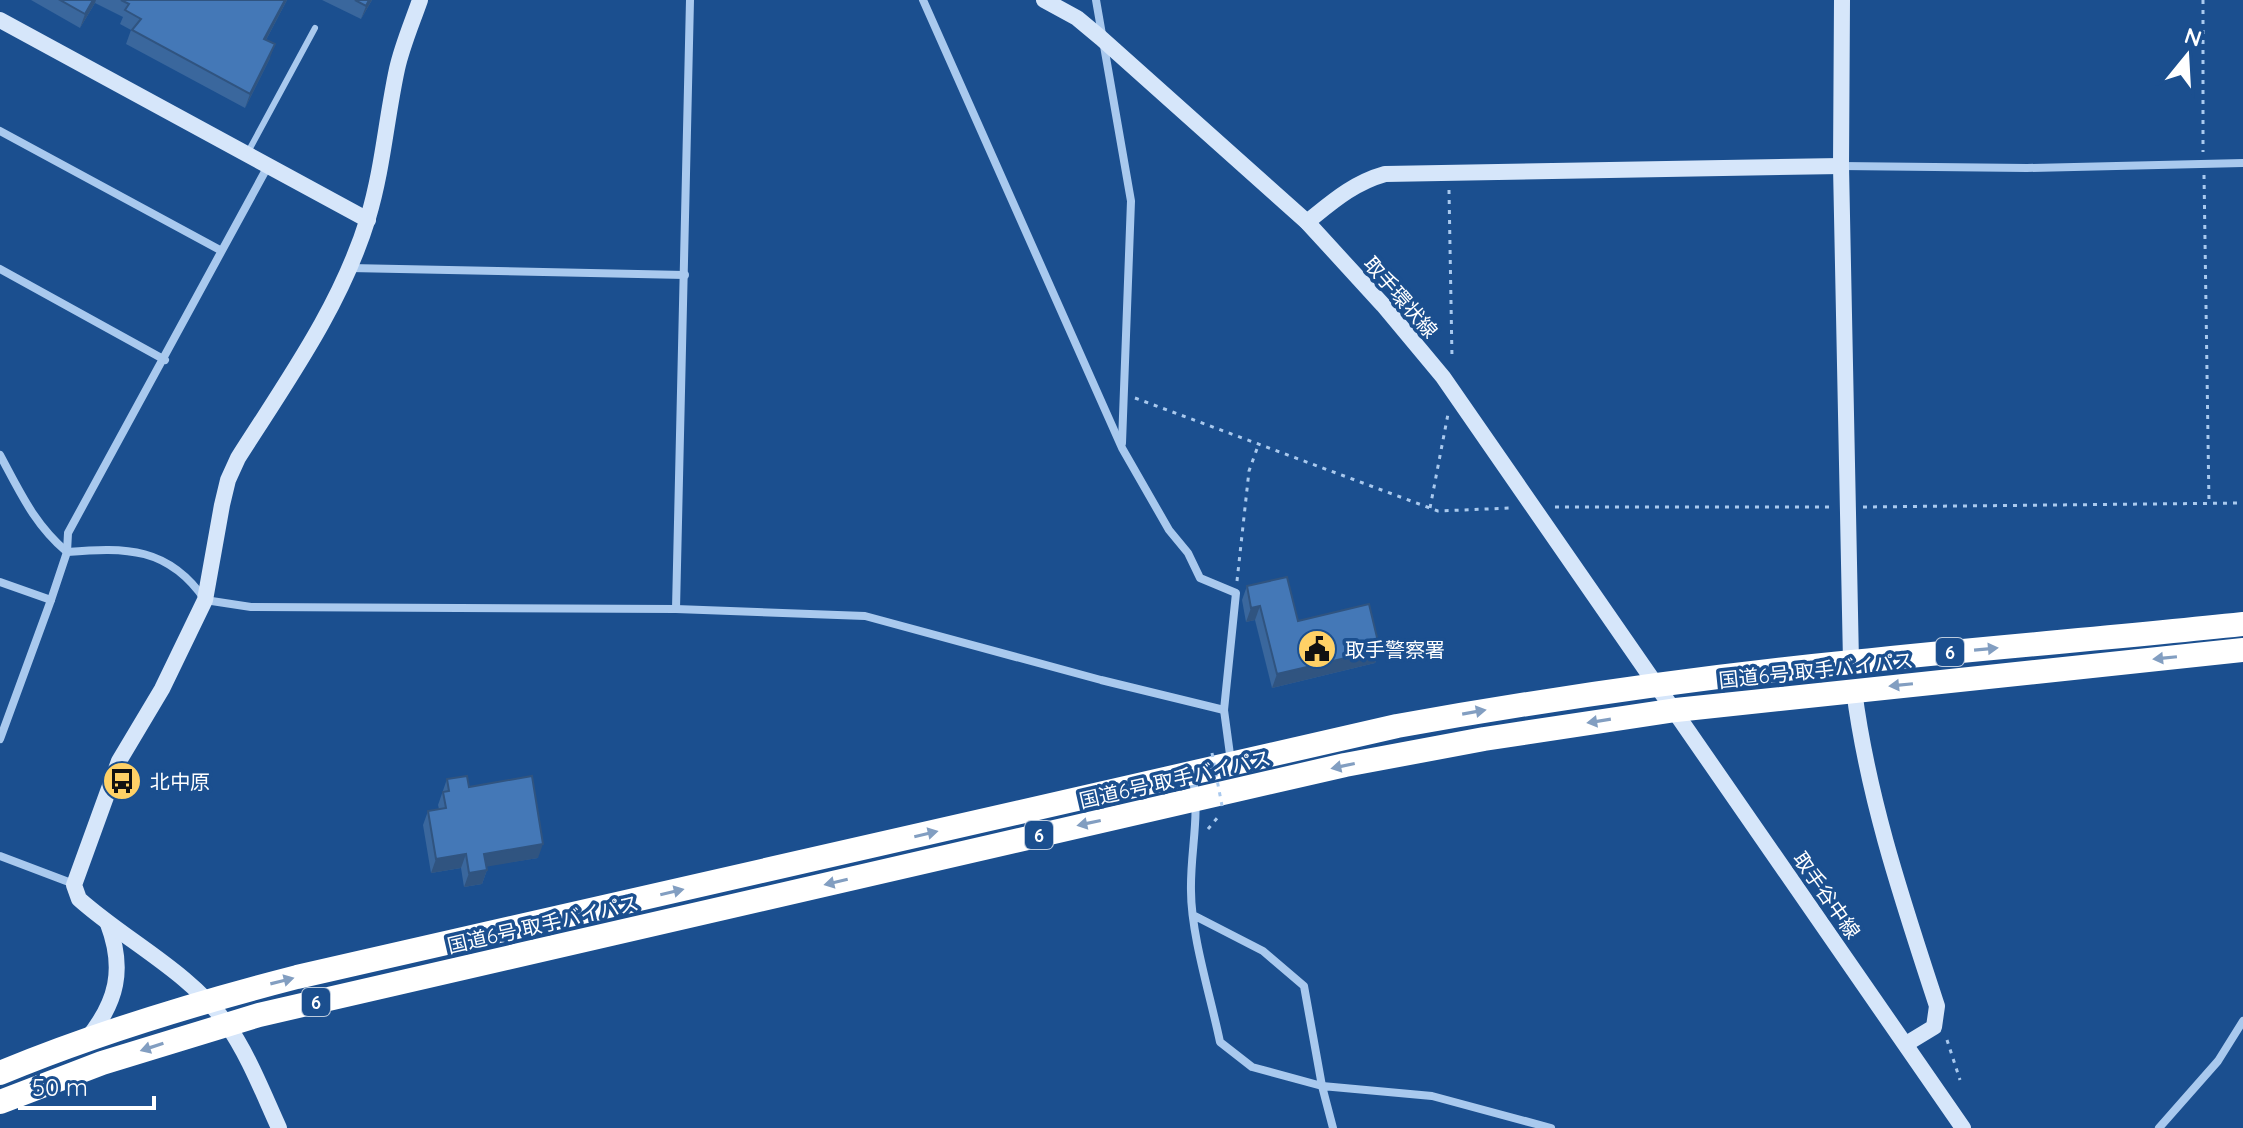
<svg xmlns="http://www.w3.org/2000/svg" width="2243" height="1128" font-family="Quicksand,'Noto Sans JP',sans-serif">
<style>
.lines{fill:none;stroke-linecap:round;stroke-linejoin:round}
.path{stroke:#a9c9ee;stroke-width:3;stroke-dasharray:4 6;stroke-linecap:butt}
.lane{stroke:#a9c9ee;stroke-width:6}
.street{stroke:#a9c9ee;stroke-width:8}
.secondary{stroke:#d6e6fa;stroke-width:16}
.highway{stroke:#fff;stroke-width:24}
.path-bridge{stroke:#a9c9ee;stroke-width:3;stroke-dasharray:4 6;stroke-linecap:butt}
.wall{fill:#3a679d}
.shaded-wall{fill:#305480}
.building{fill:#4478b7;stroke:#305480;stroke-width:2}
.oneway{fill:#829ec1}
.labels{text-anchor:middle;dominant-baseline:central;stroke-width:7;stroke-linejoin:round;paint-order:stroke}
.shield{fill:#1b4f8f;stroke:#bbcadd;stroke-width:2}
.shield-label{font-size:18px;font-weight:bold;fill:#fff}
.street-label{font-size:20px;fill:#fff;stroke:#1b4f8f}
.poi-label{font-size:20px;fill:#fff;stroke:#1b4f8f;text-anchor:start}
</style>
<rect width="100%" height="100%" fill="#1b4f8f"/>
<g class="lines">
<!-- path -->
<g class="path">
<polyline points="2203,0 2203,152"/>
<polyline points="2204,175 2209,504"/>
<polyline points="1449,190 1452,358"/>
<polyline points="1135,398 1438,511 1511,508"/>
<polyline points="1555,507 1831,507"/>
<polyline points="1863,507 2243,503"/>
<polyline points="1430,508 1448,414"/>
<polyline points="1237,581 1249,471 1259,443"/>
<polyline points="1208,829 1218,817"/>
<polyline points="1947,1040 1960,1080"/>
</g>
<!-- lane -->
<polyline class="lane" points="248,152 315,28"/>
<!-- street -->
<g class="street">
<polyline points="923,0 1122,448 1169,530 1188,553 1200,578 1236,593 1224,710 1231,762"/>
<polyline points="1096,0 1131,201 1122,443"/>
<polyline points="0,131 220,250"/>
<polyline points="1841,166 2027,168 2243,163"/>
<polyline points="350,268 685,275"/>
<polyline points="0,269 165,360"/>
<path d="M 0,455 C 20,492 34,524 67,552 C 126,547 169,547 205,600 L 251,607 L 676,609 L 865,616 L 1101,680 L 1224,710"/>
<polyline points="0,582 51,600"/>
<polyline points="676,609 690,0"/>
<polyline points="0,739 51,600 67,552 68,533 268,166"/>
<path d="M 1192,774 C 1201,815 1190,850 1191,891 C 1191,935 1211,998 1220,1042 L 1252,1067 L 1322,1086 L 1304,986 L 1263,951 L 1193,915"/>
<polyline points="0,856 74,884"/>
<polyline points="1333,1128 1322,1086 1432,1096 1551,1128"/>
<polyline points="2159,1128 2218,1061 2243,1021"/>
</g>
<!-- secondary -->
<g class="secondary">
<polyline points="1044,0 1077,18 1101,38 1307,222 1383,305 1443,377 1963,1128"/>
<polyline points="1842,0 1841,166 1851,662"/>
<polyline points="0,20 368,220"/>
<path d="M 1307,222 C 1332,202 1353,183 1385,174 L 1841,166"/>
<path d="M 1854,690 C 1868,799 1903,902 1937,1006 L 1934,1027 L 1906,1044"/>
<path d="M 87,1039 C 117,1002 125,969 108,924"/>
<path d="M 279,1128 C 263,1093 248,1054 226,1023 C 188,971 126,941 79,899 L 74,885 L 119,761 L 162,689 L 205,600 L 222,505 L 228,480 L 238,458 C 287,381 341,306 368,218 C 383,168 386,120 397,69 C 402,46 412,23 420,0"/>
</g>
<!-- highway -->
<g class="highway">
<path d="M 0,1073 C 96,1033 196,1003 297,977 L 1397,726 C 1548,699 1699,677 1852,662 C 1982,648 2113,638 2243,624"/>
<polyline points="0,1102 102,1063 259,1015 1345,765 1484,739 1676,710 2243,650"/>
</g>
<!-- path-bridge -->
<polyline class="path-bridge" points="1212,753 1223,811"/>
</g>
<!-- wall -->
<g class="wall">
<polygon points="31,0 287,0 266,40 270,58 245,108 126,44 131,30 120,24 123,17 95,3 80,28"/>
<polygon points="322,0 372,0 361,19"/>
<polygon points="1247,586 1298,621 1380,650 1375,663 1272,688 1255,620 1246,622 1242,600"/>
<polygon points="447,779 469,787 538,858 486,866 487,870 482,884 464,887 461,868 431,873 423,825 428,811 439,809 438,805"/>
</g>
<!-- shaded-wall -->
<g class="shaded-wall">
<polygon points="93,0 96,0 95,3 80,28 85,14"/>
<polygon points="285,0 287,0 259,53 264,39"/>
<polygon points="369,0 372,0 361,19 366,6"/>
<polygon points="275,44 270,58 245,108 250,94"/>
<polygon points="1260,606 1255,620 1246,622 1251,608"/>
<polygon points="1380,650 1375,663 1272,688 1277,674"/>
<polygon points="543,844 538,858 479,868 484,854"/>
<polygon points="466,854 461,868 431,873 436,859"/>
<polygon points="487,870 482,884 464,887 469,873"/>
</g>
<!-- building -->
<g class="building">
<polygon points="60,0 93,0 85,14"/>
<polygon points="121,0 285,0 264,39 275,44 250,94 132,30 141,19 125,10 129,4"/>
<polygon points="355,0 369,0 366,6"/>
<polygon points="1287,577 1298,621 1369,604 1380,650 1277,674 1260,606 1251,608 1247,586"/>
<polygon points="467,776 469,787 532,776 543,844 484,854 487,870 469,873 466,854 436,859 428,811 446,808 443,792 449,791 447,779"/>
</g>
<!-- one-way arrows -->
<defs><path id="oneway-solid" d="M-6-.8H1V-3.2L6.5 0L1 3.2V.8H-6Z" transform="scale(2)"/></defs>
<g class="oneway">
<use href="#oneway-solid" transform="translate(1986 649) rotate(-5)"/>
<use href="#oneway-solid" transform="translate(2165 658) rotate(174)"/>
<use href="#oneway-solid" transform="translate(1901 685) rotate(174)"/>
<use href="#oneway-solid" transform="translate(1474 712) rotate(-10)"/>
<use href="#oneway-solid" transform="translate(1599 721) rotate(171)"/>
<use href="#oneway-solid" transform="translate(1343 766) rotate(168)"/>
<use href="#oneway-solid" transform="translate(1089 823) rotate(168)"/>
<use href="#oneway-solid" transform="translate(926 834) rotate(-13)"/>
<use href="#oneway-solid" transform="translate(836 882) rotate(167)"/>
<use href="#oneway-solid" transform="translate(672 892) rotate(-13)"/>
<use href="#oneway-solid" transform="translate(282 981) rotate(-14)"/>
<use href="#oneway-solid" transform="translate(152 1047) rotate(162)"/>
</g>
<!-- icons -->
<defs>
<g id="civic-disc" transform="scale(2)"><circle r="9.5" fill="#ffd166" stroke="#1b4f8f"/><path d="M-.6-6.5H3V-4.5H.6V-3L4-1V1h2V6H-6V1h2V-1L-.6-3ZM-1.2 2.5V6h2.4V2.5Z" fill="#111"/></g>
<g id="bus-disc" transform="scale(2)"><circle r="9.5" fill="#ffd166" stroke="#1b4f8f"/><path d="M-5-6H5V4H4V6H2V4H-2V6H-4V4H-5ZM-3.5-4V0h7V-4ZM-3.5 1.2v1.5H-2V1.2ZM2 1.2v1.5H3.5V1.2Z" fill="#111"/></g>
</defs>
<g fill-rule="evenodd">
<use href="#civic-disc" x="1317" y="649"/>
<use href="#bus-disc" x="122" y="781"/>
</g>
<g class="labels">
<!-- shield labels -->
<g class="shield">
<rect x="1936" y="638" width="28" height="28" rx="6"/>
<rect x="1025" y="821" width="28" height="28" rx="6"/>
<rect x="302" y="988" width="28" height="28" rx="6"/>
</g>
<g class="shield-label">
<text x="1950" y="652">6</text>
<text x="1039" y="835">6</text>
<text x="316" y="1002">6</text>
</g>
<!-- street labels -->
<g class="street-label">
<text transform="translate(1401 297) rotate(49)">取手環状線</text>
<text transform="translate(1816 670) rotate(-6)">国道6号 取手バイパス</text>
<text transform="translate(1175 779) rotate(-13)">国道6号 取手バイパス</text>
<text transform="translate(1827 895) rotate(55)">取手谷中線</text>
<text transform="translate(543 924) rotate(-13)">国道6号 取手バイパス</text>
</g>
<!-- poi labels -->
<g class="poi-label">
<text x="1345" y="649">取手警察署</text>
<text x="150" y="781">北中原</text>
</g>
</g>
<!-- north arrow -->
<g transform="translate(2187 56) rotate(18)" stroke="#1b4f8f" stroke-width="6" paint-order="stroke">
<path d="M0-6L14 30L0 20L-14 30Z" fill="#ffffff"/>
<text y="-12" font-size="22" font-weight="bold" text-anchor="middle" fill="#ffffff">N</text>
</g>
<!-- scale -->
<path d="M20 1096v12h134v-12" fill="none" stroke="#ffffff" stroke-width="4"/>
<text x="32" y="1096" font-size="24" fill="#ffffff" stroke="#1b4f8f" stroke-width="6" paint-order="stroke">50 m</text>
</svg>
